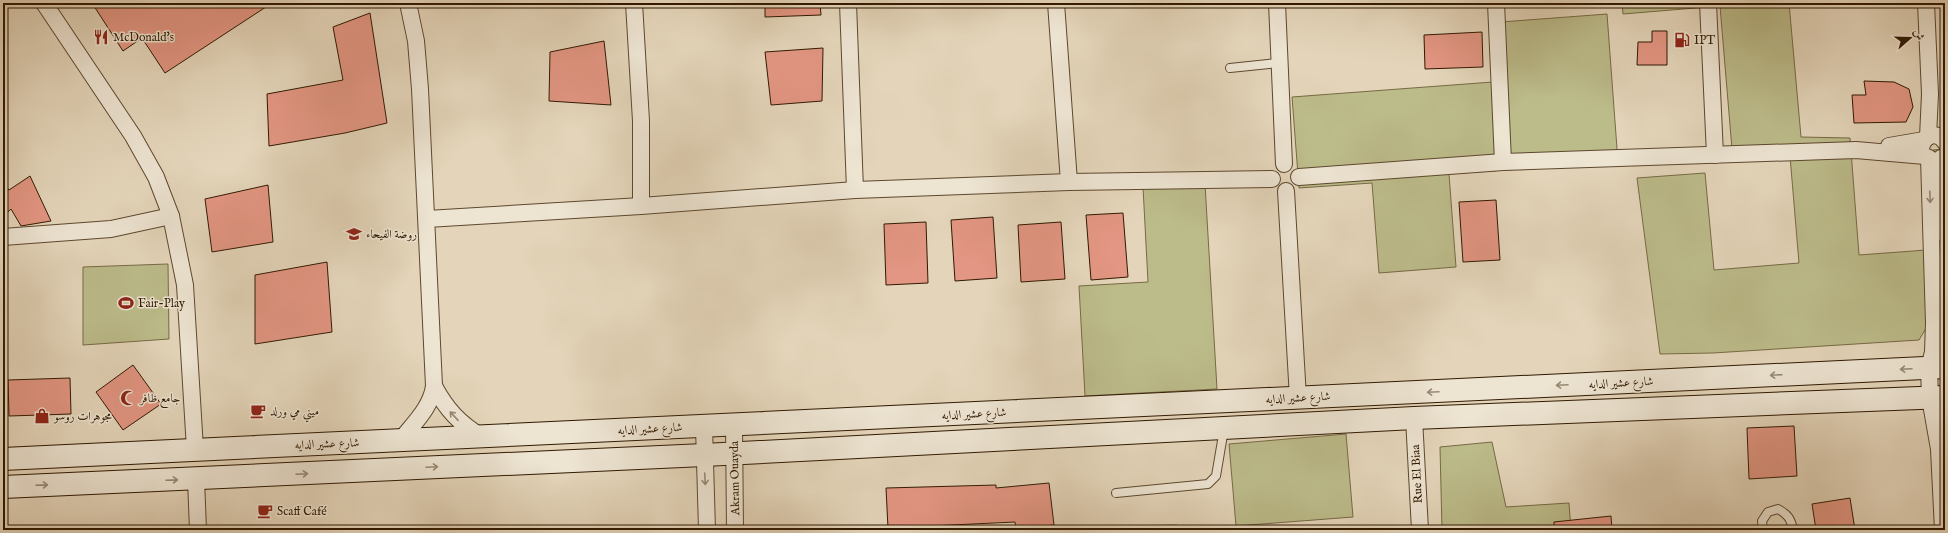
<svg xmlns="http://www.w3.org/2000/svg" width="1948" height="533" font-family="'IM FELL English',Amiri,serif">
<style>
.green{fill:#bcbb8a;stroke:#766a45}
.building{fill:#e39683;stroke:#301900}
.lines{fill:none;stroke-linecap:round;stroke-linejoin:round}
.lane-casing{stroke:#5d482e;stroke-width:10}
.street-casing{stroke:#5d482e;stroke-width:18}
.secondary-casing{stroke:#301900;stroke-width:24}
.lane{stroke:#ede4d2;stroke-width:8}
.street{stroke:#ede4d2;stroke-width:16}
.secondary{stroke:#ede4d2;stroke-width:22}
.oneway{stroke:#988974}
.labels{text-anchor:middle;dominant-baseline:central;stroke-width:3;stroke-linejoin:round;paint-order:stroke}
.poi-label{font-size:12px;fill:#301900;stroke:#ede4d2;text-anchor:start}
.street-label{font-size:12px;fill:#301900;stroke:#ede4d2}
</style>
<rect width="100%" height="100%" fill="#e4d5ba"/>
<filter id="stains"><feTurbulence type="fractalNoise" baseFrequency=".005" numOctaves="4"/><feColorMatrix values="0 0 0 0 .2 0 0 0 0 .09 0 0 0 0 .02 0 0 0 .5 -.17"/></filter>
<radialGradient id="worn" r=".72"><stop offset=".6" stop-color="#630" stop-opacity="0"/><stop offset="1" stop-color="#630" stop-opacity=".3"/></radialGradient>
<!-- green -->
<g class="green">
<polygon points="1622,3 1789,3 1801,137 1850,138 1859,255 1940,249 1933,150 1945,149 1945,296 1919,340 1713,353 1660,354 1637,178 1705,173 1714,270 1799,263 1790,156 1733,161 1720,6 1623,14"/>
<polygon points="1607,14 1618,162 1449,174 1456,267 1379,273 1372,183 1299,188 1292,97 1506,81 1501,22"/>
<polygon points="1205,184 1217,389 1085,396 1079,286 1148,282 1143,187"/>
<polygon points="168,264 169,339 83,345 83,267"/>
<polygon points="1346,434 1353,517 1236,526 1229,444"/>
<polygon points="1492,442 1506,507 1569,503 1571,530 1442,530 1440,447"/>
<polygon points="1177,525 1177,530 1127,530 1127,526"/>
</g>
<!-- building -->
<g class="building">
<polygon points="92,3 272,3 165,73 142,38 123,51"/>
<polygon points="765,3 820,3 821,15 765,17"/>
<polygon points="370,13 387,123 345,133 269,146 267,94 343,80 333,27"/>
<polygon points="1652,31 1667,31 1667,65 1637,65 1638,42 1652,42"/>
<polygon points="1482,32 1483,67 1425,69 1424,35"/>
<polygon points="604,41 611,105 549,101 550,52"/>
<polygon points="823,48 822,101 771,105 765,52"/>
<polygon points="1864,81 1894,82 1909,89 1913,107 1906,122 1854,123 1852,95 1866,95"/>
<polygon points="30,176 51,221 21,226 11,209 3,217 3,183 9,190"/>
<polygon points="268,185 273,242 212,252 205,199"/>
<polygon points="1496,200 1500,260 1463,262 1459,202"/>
<polygon points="1123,213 1128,277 1091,280 1086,215"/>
<polygon points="993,217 997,278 955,281 951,220"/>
<polygon points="926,222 928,283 886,285 884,224"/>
<polygon points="1061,222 1065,279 1021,282 1018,225"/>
<polygon points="327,262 332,332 255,344 255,275"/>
<polygon points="133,365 161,404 123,430 96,392"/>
<polygon points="70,378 71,414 9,416 8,380"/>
<polygon points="1794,426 1797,476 1749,479 1747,428"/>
<polygon points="1049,483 1054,525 1016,529 1015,522 888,528 886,488 996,485 996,488"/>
<polygon points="1850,498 1855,530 1816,530 1812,504"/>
<polygon points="1611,516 1612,530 1554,530 1554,522"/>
</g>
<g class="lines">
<!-- lane casing -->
<g class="lane-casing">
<g id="lane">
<polyline points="1230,68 1278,63"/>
<polyline points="1116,493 1208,484 1216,476 1224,429"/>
<path d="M 1763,530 L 1762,521 L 1768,512 L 1778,509 C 1787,514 1791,518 1793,530"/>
</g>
</g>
<!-- street casing -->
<g class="street-casing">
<g id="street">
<polyline points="44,3 133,136 156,177 171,216 185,285 195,449"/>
<polyline points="634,3 641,121 641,206"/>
<polyline points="848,3 855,190"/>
<polyline points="1056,3 1069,182"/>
<polyline points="1277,3 1284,164"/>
<polyline points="1496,3 1503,162"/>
<polyline points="1708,3 1715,155"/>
<polyline points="1926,3 1930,94 1928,137"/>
<path d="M 1922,145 C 1926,133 1939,132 1945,142"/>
<polyline points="1889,146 1924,140"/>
<polyline points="1929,158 1934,323 1933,352 1929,368 1930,398 1939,449 1943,530"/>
<polyline points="1941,158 1945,234"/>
<polyline points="1299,177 1503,162 1856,150 1925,156"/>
<polyline points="1286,191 1298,398"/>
<polyline points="427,219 641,206 855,190 1069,182 1272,179"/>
<polyline points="3,237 111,229 171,216"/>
<path d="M 434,386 C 446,409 460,424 482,437"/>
<polyline points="1414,418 1420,530"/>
<polyline points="734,425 735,530"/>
<polyline points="704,426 707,530"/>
<path d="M 400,441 C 413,424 431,408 434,386 L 420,89 L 416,41 L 408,3"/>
<polyline points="196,479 198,530"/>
</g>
</g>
<!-- secondary casing -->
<g class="secondary-casing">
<g id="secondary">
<polyline points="3,459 1945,367"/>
<polyline points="3,487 704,455 1414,418 1945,397"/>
</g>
</g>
<!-- lane -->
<use href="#lane" class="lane"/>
<!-- street -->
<use href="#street" class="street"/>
<!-- secondary -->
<use href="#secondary" class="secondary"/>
</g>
<!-- one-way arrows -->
<defs><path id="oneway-shaft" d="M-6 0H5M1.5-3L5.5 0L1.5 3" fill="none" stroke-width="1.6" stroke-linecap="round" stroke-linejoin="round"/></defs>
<g class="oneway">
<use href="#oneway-shaft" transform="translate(1930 197) rotate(88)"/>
<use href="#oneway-shaft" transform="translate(1906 369) rotate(177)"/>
<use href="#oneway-shaft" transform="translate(1776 375) rotate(177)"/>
<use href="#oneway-shaft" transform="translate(1562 385) rotate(177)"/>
<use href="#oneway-shaft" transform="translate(1433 392) rotate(177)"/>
<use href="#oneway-shaft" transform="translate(454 416) rotate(-133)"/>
<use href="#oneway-shaft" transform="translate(432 467) rotate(-3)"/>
<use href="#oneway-shaft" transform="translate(302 474) rotate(-3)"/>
<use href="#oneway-shaft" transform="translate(705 479) rotate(87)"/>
<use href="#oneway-shaft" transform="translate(172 480) rotate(-2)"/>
<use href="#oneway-shaft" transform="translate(42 485) rotate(-2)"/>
</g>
<!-- icons -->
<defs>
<g id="restaurant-bare" transform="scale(1.2)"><path d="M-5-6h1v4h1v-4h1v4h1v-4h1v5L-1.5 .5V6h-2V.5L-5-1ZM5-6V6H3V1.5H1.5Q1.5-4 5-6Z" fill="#8f2418" stroke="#ede4d2" stroke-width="2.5" paint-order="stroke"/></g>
<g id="fuel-bare" transform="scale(1.2)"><path d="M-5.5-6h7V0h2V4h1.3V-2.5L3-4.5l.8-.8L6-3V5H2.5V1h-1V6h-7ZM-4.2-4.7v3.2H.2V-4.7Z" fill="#8f2418" stroke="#ede4d2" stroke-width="2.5" paint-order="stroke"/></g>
<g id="school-bare" transform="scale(1.2)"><path d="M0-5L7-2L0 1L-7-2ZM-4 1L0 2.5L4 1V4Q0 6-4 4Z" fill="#8f2418" stroke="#ede4d2" stroke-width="2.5" paint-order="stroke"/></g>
<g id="stadium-bare" transform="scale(1.2)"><path d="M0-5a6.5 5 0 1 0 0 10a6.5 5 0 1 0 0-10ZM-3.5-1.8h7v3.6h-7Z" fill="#8f2418" stroke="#ede4d2" stroke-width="2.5" paint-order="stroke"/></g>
<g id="mosque-bare" transform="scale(1.2)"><path d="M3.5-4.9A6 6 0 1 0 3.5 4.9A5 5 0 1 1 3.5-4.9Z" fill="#8f2418" stroke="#ede4d2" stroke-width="2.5" paint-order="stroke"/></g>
<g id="cafe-bare" transform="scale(1.2)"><path d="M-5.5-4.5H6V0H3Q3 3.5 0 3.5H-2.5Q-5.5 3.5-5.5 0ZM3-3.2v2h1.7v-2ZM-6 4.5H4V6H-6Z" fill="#8f2418" stroke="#ede4d2" stroke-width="2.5" paint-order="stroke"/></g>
<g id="shop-bare" transform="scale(1.2)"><path d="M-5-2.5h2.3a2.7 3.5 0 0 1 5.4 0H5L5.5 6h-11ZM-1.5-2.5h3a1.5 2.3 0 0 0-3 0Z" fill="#8f2418" stroke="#ede4d2" stroke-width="2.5" paint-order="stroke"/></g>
</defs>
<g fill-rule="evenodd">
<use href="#restaurant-bare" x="101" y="37"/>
<use href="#fuel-bare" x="1682" y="40"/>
<use href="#school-bare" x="354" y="234"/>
<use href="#stadium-bare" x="126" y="303"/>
<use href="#mosque-bare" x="128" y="398"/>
<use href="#cafe-bare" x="258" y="411"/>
<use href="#shop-bare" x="42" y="416"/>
<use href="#cafe-bare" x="265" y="511"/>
</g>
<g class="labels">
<!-- poi labels -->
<g class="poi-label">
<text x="113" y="37">McDonald's</text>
<text x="1694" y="40">IPT</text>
<text x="366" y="234">روضة الفيحاء</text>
<text x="138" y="303">Fair-Play</text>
<text x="140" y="398">جامع ظافر</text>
<text x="270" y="411">ميني مي ورلد</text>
<text x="54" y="416">مجوهرات روسو</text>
<text x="277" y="511">Scaff Café</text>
</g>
<!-- street labels -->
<g class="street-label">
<text transform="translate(1621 383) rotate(-3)">شارع عشير الدايه</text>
<text transform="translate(1298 398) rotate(-3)">شارع عشير الدايه</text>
<text transform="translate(974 414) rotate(-3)">شارع عشير الدايه</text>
<text transform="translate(650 429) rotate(-3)">شارع عشير الدايه</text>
<text transform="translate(327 444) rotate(-2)">شارع عشير الدايه</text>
<text transform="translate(1417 474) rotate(-93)">Rue El Biaa</text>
<text transform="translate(735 478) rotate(-91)">Akram Ouayda</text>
</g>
</g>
<!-- margin -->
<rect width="1948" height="533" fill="none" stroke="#e4d5ba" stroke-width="16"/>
<rect x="4" y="4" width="1940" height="525" fill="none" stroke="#301900" stroke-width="2"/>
<rect x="8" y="8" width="1932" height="517" fill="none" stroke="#301900"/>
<!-- north arrow -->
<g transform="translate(1910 38) rotate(70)" stroke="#ede4d2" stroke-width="3" paint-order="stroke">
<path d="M0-3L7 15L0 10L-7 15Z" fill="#301900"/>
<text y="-6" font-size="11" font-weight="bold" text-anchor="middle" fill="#301900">ش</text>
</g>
<rect width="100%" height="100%" filter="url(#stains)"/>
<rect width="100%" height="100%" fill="url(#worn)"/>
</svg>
